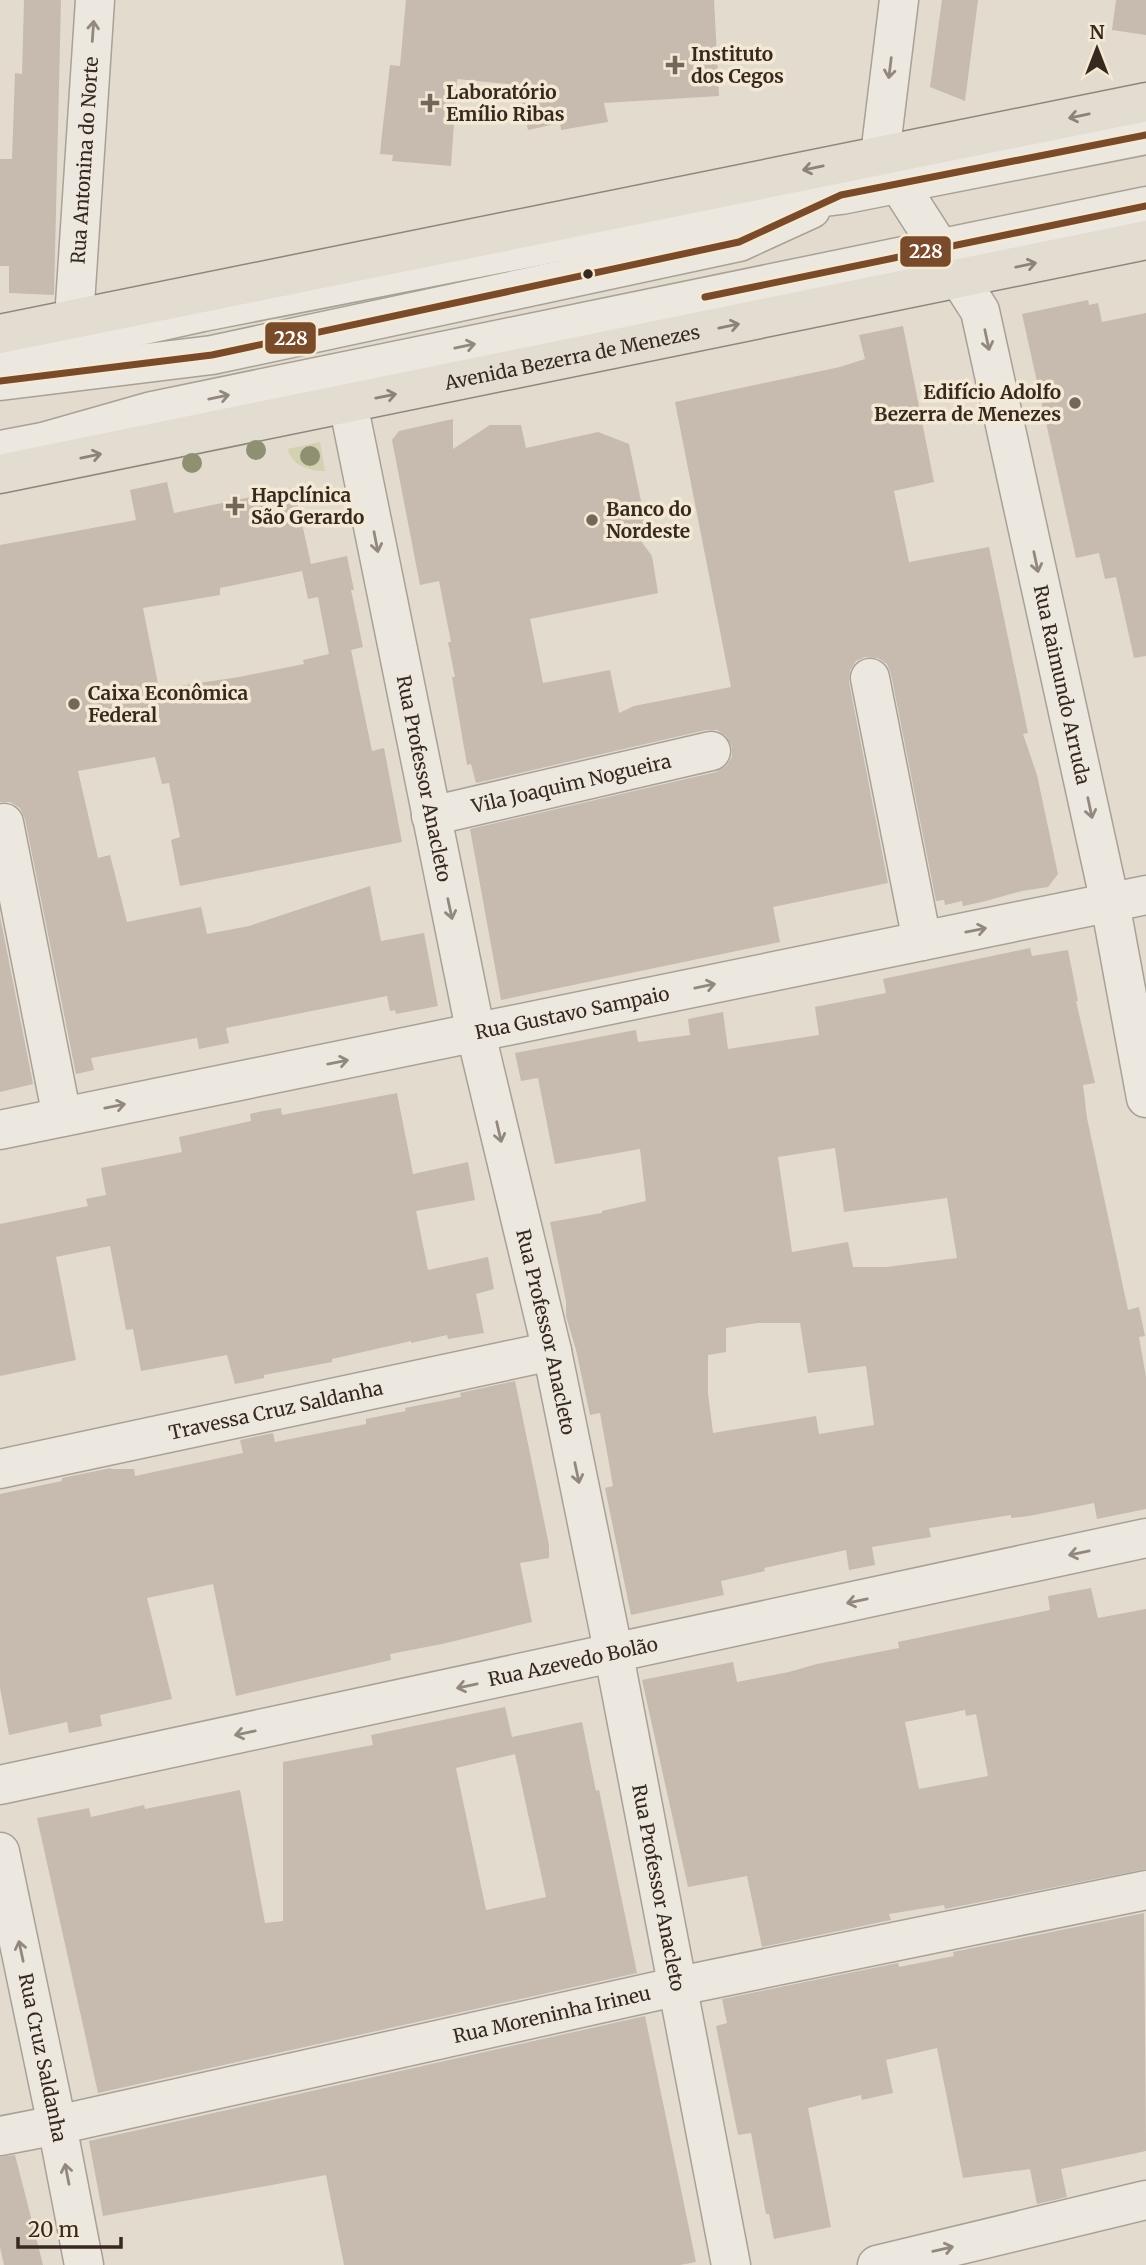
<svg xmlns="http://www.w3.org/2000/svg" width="1146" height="2265" font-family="Merriweather,serif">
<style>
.green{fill:#d3d1b1}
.building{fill:#c7baaf;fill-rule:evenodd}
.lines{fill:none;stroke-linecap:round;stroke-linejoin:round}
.minor-casing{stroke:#a8a197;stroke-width:41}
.major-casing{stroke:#8e867e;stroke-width:41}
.minor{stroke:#ece7df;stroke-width:38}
.major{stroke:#e3dcd1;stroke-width:38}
.bus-1-casing{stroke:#f4e9d4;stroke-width:12}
.bus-1{stroke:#7a4b2a;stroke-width:7}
.tree{fill:#8f9072}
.oneway{stroke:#92887f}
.oneway2{stroke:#8d8278}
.poi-dot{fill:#73675c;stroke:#f4e9d4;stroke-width:2.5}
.bus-dot{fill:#37291f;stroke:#f4e9d4;stroke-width:2.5}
.labels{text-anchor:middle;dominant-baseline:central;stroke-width:7;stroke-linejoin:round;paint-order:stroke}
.poi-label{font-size:19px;font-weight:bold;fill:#37291f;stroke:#f4e9d4;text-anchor:start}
.street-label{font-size:19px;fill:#37291f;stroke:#f4e9d4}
.line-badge{stroke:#f4e9d4;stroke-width:2.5}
.badge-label{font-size:19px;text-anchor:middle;font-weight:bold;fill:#fff}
</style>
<rect width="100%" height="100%" fill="#e3dbce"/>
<!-- green -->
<path class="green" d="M 320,442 L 325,471 C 310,471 291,466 288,449 Z"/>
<!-- building -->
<g class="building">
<polygon points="24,0 61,0 54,295 9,293 9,266 0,266 0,159 12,159 15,73 22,74"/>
<polygon points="406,0 714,0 719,96 604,103 608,122 561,130 560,123 528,130 519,85 457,79 451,166 392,161 393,155 380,154 382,134 390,65 400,66"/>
<polygon points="942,0 978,0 965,101 930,87"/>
<polygon points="1116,0 1146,0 1146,35 1112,30"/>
<polygon points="1088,300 1089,305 1098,303 1102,322 1146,313 1146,656 1134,658 1116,577 1105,579 1099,553 1076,558 1022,314"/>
<polygon points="903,326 934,482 894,491 909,562 989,547 1028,733 1023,734 1037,775 1058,874 1048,887 1022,891 982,902 963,906 962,901 945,905 944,900 936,901 891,674 887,664 878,658 865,657 856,661 850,670 849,682 888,883 773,907 780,942 501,1000 470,829 716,772 726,766 732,757 732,747 726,736 717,730 706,730 476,783 471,764 467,765 452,677 455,677 448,642 451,642 439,581 420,585 392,440 399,431 453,419 453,449 490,425 521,425 526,448 598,432 629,444 645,520 638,537 652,556 658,593 530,619 543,683 610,670 619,713 634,706 731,687 675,402 840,367 865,359 859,335"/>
<path d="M 167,482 L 174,513 L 294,488 L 311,564 L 347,556 L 354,590 L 351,590 L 363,647 L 351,650 L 372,751 L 384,748 L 402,842 L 180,886 L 171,840 L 180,837 L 169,783 L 162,784 L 155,757 L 78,771 L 98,858 L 110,855 L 127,922 L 201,907 L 207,934 L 249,926 L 370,886 L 381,941 L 424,933 L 438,1006 L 396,1014 L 395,1010 L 390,1011 L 387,996 L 226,1028 L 229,1043 L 199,1049 L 197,1038 L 91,1058 L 94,1070 L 76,1074 L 25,819 L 20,808 L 10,802 L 0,802 L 0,545 L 136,520 L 130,490 ZM 302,571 L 308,599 L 318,597 L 329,654 L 303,660 L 304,664 L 239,677 L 159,689 L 143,608 L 220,595 L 220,588 Z"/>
<polygon points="0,916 33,1084 0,1092"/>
<path d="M 1030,948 L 1032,956 L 1068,950 L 1078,1001 L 1076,1001 L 1095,1083 L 1083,1085 L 1087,1118 L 1128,1310 L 1139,1307 L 1145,1336 L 1139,1337 L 1146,1377 L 1146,1509 L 1097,1519 L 1094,1503 L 1029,1516 L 1011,1518 L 1011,1515 L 929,1528 L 931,1537 L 872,1547 L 875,1565 L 849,1570 L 846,1550 L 764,1568 L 765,1571 L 721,1581 L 724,1595 L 631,1615 L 605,1488 L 613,1486 L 600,1413 L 590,1415 L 576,1350 L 566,1316 L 566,1301 L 550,1222 L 602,1213 L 602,1211 L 646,1201 L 640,1149 L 555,1164 L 538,1078 L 521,1081 L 515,1053 L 636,1030 L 638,1042 L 690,1035 L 688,1019 L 723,1012 L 728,1049 L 819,1035 L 815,1007 L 886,993 L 883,979 ZM 835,1148 L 844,1212 L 947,1198 L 957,1258 L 886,1267 L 853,1267 L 848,1242 L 792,1252 L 778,1157 ZM 757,1323 L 800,1323 L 808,1373 L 866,1366 L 874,1425 L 819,1434 L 816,1416 L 713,1433 L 708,1393 L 708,1355 L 726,1352 L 726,1328 Z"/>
<polygon points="397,1093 413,1174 468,1162 475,1200 416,1211 428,1270 488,1257 494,1289 476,1294 484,1333 448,1339 447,1335 411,1343 411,1341 332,1359 332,1362 264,1375 264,1378 235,1384 227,1355 141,1371 133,1329 126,1330 110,1246 56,1257 76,1360 0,1376 0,1224 88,1206 86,1199 106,1195 101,1168 182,1152 179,1137 251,1121 250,1114 263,1111 281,1108 282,1115"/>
<polygon points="515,1381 549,1545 549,1558 520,1563 532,1622 442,1644 390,1654 391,1660 236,1696 213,1584 147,1598 172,1699 100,1715 102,1726 69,1733 67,1722 9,1735 0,1688 0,1494 62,1481 62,1478 111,1468 111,1469 134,1469 135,1476 243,1453 240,1440 273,1433 275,1442 366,1424 366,1419 406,1411 405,1408 461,1397 460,1393"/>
<path d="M 1091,1588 L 1098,1618 L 1146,1609 L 1146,1869 L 945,1909 L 944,1905 L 889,1914 L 891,1920 L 762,1947 L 747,1876 L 688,1887 L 642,1680 L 733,1662 L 737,1682 L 789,1672 L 817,1664 L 899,1648 L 898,1642 L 1050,1610 L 1048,1596 ZM 965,1710 L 966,1716 L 976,1714 L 988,1776 L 919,1789 L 905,1722 Z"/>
<path d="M 505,1707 L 512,1737 L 582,1722 L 596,1791 L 599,1790 L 637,1973 L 98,2093 L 37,1818 L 89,1808 L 91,1817 L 144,1805 L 145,1809 L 240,1790 L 265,1923 L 283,1921 L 283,1762 L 373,1745 L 371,1735 ZM 515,1754 L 546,1897 L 486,1910 L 456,1768 Z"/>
<polygon points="1144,1913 1146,2151 1061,2169 1067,2197 1037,2204 1030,2169 963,2178 937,2048 886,2060 893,2093 862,2100 861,2095 808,2108 831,2227 774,2239 769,2214 766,2214 751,2133 738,2135 716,2026 727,2023 722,1999 898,1963 899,1967 954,1956 953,1952"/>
<polygon points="645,2016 696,2262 680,2265 344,2265 326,2175 103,2216 89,2141"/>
<polygon points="15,2155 35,2233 43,2265 4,2265 0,2247 0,2157"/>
</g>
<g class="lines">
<!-- minor casing -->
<g class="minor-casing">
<g id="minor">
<path id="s1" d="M 899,0 L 880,155 L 980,311 L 1110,903 L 1146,1098"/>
<path id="s2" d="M 74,319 L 95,0"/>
<polyline points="0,357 203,312 733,208 841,195 1146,135"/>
<polyline points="0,381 212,355 739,242 811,209"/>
<path id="s3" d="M 348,403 L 476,1034 L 552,1351 L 614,1655 L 731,2265"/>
<polyline points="0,450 43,442 152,411 1146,206"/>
<polyline points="870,678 922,941"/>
<path id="s4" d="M 431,816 L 711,751"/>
<polyline points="4,823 62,1117"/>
<path id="s5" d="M 0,1130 L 1146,895"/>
<path id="s6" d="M 0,1469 L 552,1351"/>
<path id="s7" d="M 0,1785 L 1146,1538"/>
<path id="s8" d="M 0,1852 L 57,2125 L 84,2265"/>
<path id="s9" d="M 0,2136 L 57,2125 L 679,1986 L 1146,1890"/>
<polyline points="877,2265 1146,2200"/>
</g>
</g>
<!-- major casing -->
<g class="major-casing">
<g id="major">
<polyline points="0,334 1146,102"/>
<path id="s10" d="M 0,474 L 1146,240"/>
</g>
</g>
<!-- minor -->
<use href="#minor" class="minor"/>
<!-- major -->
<use href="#major" class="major"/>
<!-- bus-1 casing -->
<g class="bus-1-casing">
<g id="bus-1">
<polyline points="705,297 1146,206"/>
<polyline points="0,381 212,355 739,242 841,195 1146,135"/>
</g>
</g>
<!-- bus-1 -->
<use href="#bus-1" class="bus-1"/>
</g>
<!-- trees -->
<g class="tree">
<circle cx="256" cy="450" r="10"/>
<circle cx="310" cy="456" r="10"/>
<circle cx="192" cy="463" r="10"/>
</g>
<!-- one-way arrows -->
<defs><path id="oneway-shaft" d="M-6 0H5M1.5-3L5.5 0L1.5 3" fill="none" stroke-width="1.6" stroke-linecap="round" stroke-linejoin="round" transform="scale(1.75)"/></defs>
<g class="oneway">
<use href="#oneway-shaft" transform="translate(93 31) rotate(-86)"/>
<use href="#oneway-shaft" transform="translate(890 68) rotate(97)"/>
<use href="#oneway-shaft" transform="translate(987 340) rotate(78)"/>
<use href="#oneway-shaft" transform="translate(465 346) rotate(-12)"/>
<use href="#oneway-shaft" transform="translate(219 397) rotate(-12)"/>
<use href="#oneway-shaft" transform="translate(376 542) rotate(79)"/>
<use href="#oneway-shaft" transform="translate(1036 562) rotate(78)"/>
<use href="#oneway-shaft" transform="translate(1090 808) rotate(78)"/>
<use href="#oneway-shaft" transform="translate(450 909) rotate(78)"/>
<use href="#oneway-shaft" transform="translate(976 930) rotate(-11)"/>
<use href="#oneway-shaft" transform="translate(705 986) rotate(-12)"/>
<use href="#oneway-shaft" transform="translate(338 1062) rotate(-11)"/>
<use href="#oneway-shaft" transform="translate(115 1106) rotate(-11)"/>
<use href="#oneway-shaft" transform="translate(499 1132) rotate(77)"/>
<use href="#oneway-shaft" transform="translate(577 1473) rotate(78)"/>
<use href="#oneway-shaft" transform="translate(1079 1553) rotate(168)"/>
<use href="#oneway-shaft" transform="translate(857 1601) rotate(168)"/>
<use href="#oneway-shaft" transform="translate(467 1686) rotate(168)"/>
<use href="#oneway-shaft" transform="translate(245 1733) rotate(168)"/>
<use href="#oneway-shaft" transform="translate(21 1951) rotate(-102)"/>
<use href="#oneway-shaft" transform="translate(67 2174) rotate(-101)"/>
<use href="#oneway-shaft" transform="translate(943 2249) rotate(-13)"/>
</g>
<g class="oneway2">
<use href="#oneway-shaft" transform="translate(1079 116) rotate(168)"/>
<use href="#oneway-shaft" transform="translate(813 168) rotate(168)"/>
<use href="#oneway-shaft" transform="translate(1026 265) rotate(-12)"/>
<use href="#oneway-shaft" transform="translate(729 326) rotate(-12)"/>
<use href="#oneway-shaft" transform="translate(386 396) rotate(-11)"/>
<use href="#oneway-shaft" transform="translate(91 456) rotate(-12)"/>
</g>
<!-- markers -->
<g class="poi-dot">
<path d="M671.5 54.5h7v7h7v7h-7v7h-7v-7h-7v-7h7z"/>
<path d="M426.5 92.5h7v7h7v7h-7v7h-7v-7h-7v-7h7z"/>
<circle cx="1075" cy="403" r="7"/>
<path d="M231.5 495.5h7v7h7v7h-7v7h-7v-7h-7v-7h7z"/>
<circle cx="592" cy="520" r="7"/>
<circle cx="74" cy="704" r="7"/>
</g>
<circle class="bus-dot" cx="588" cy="274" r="6"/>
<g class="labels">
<!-- poi labels -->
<g class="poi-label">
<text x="691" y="54">Instituto<tspan x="691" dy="22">dos Cegos</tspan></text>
<text x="446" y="92">Laboratório<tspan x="446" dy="22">Emílio Ribas</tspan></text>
<text x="1061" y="392" text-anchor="end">Edifício Adolfo<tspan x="1061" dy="22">Bezerra de Menezes</tspan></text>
<text x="251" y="495">Hapclínica<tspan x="251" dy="22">São Gerardo</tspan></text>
<text x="606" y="509">Banco do<tspan x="606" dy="22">Nordeste</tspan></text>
<text x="88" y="693">Caixa Econômica<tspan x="88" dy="22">Federal</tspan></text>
</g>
<!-- street labels -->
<g class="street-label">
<text stroke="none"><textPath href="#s2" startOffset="159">Rua Antonina do Norte</textPath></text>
<text stroke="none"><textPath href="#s10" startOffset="584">Avenida Bezerra de Menezes</textPath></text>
<text stroke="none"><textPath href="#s1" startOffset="724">Rua Raimundo Arruda</textPath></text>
<text stroke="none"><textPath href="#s3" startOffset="383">Rua Professor Anacleto</textPath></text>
<text stroke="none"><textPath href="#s4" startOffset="144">Vila Joaquim Nogueira</textPath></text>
<text stroke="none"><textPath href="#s5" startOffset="584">Rua Gustavo Sampaio</textPath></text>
<text stroke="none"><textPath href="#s3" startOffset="950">Rua Professor Anacleto</textPath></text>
<text stroke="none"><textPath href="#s6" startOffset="282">Travessa Cruz Saldanha</textPath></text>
<text stroke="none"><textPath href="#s7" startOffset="586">Rua Azevedo Bolão</textPath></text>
<text stroke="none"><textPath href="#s3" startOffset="1517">Rua Professor Anacleto</textPath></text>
<text stroke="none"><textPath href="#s9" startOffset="565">Rua Moreninha Irineu</textPath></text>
<text stroke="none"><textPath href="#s8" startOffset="210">Rua Cruz Saldanha</textPath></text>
</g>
</g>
<g class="line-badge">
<rect x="899" y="235" width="53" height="33" rx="7" fill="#7a4b2a"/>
<rect x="264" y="321" width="53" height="34" rx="7" fill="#7a4b2a"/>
</g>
<g class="badge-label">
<text x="926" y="258">228</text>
<text x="291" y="345">228</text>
</g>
<!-- north arrow -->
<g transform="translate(1097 49)" stroke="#f4e9d4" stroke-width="5" paint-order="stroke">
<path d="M0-5L12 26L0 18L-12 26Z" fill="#37291f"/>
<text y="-10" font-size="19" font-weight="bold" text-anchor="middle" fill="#37291f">N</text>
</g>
<!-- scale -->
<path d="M18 2237v10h103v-10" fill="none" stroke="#37291f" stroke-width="3.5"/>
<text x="28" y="2237" font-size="21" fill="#37291f" stroke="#f4e9d4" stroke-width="5" paint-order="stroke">20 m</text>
</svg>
